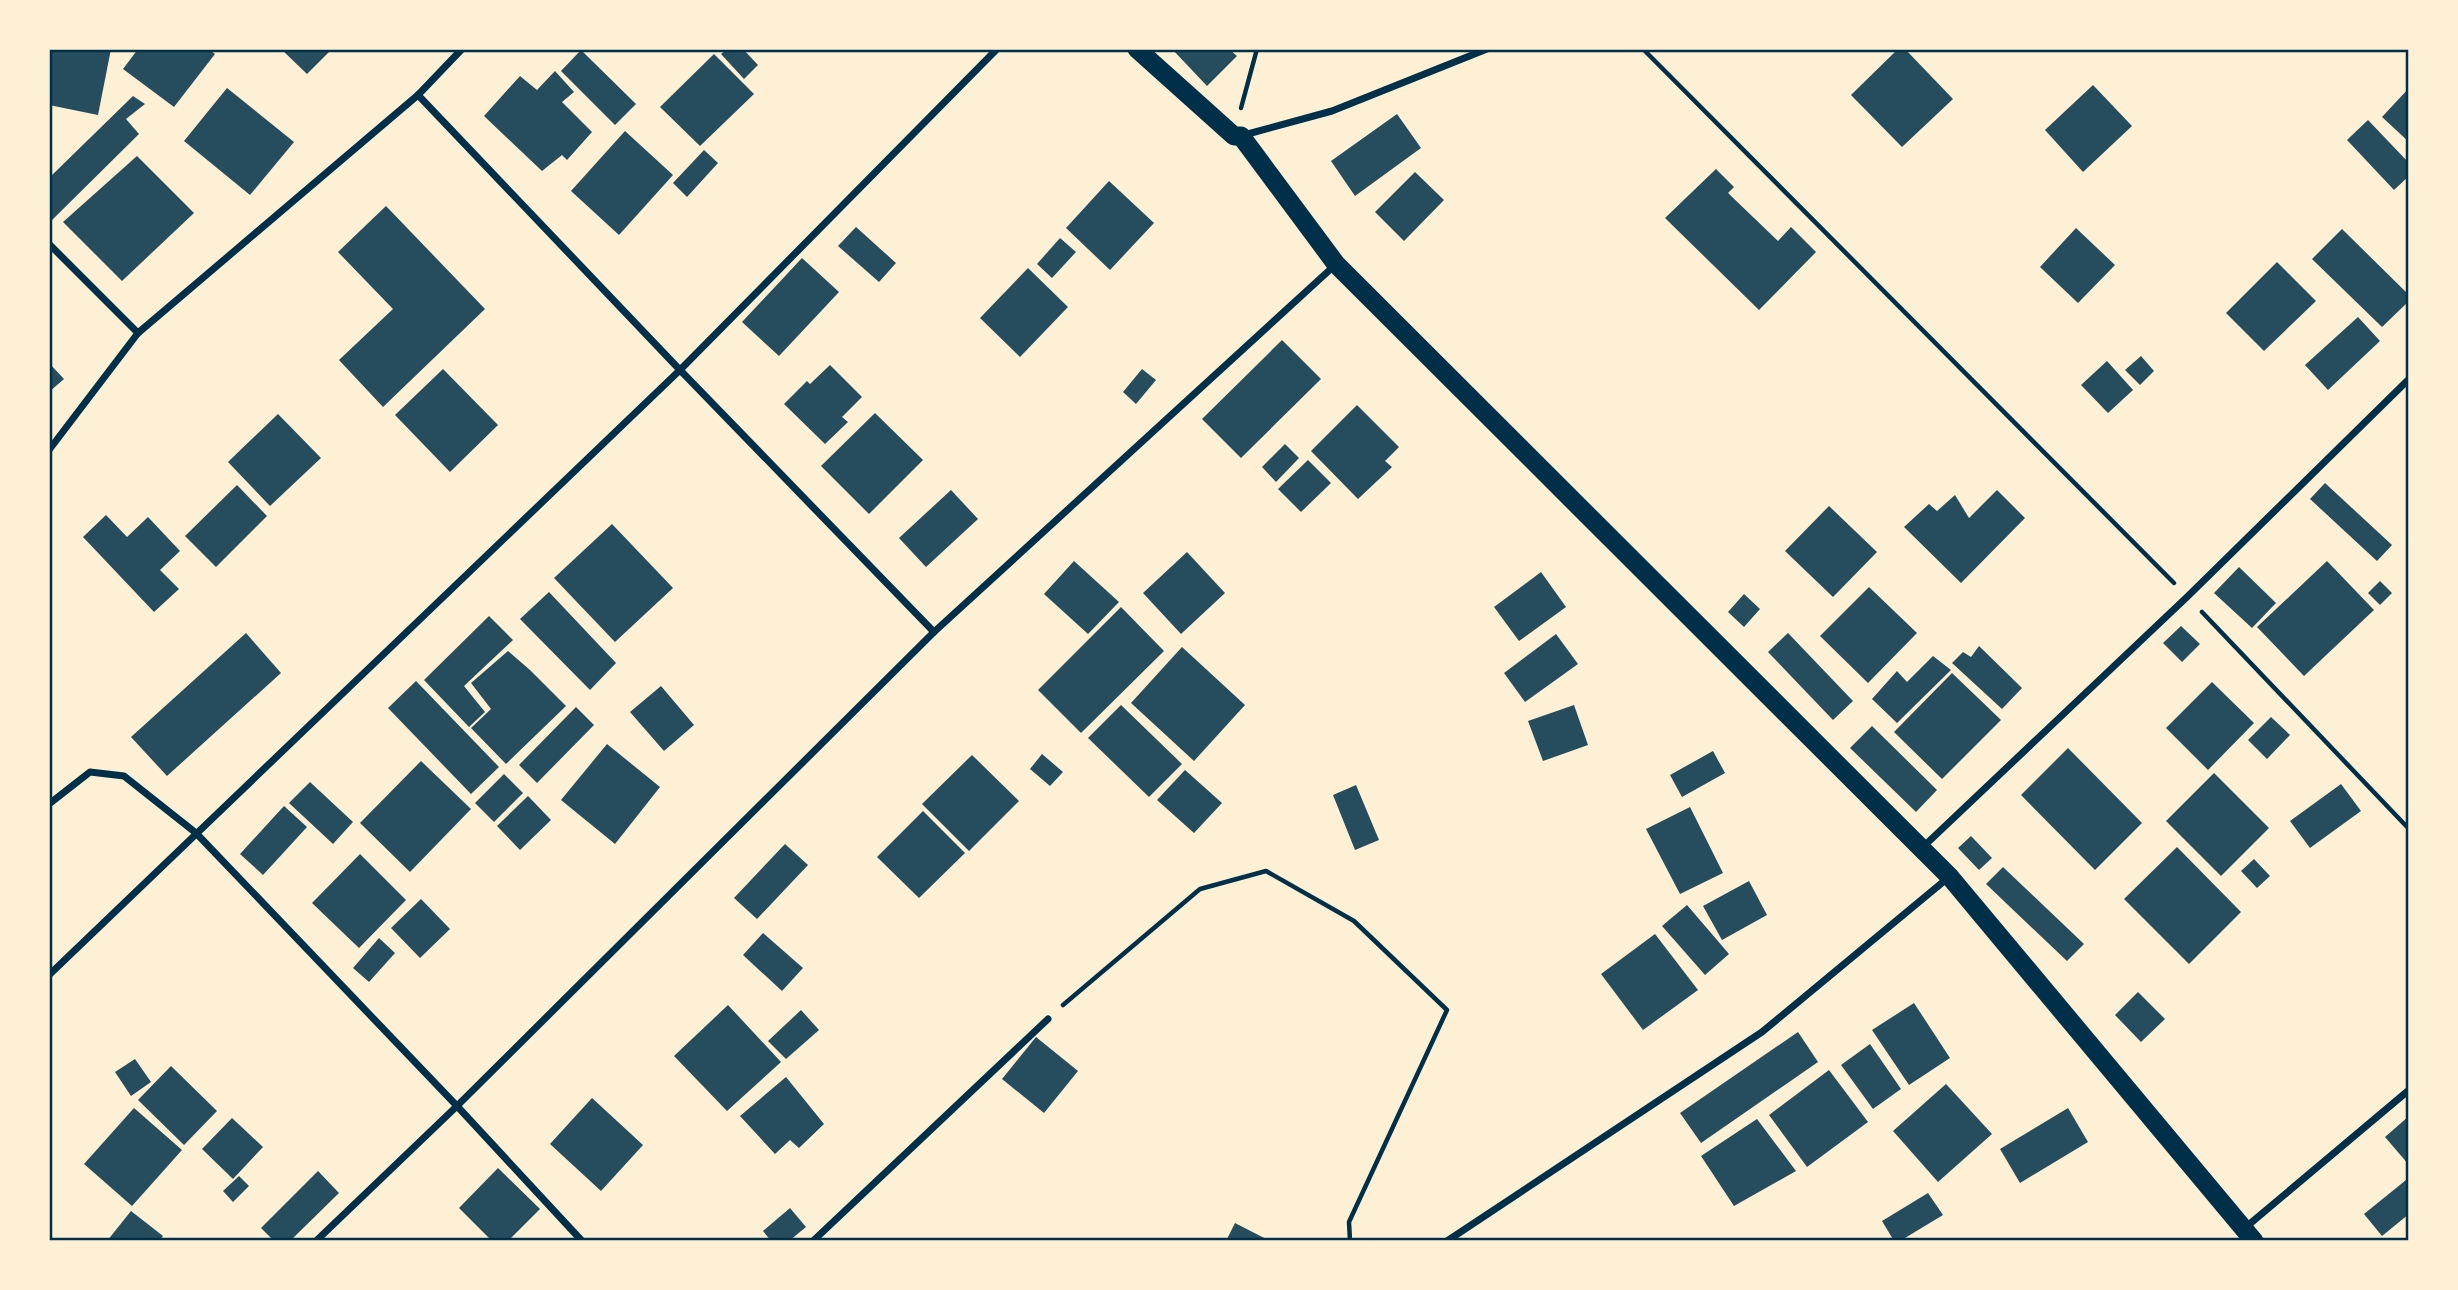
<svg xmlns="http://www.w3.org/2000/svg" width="2458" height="1290" font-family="'Source Sans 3',sans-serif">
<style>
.building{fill:#264d5e}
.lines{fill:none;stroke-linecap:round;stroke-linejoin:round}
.path{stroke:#003049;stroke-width:4.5}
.minor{stroke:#003049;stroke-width:7}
.trunk{stroke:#003049;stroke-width:19}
.neatline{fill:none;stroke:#003049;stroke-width:2.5}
</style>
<rect width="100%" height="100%" fill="#fdf0d5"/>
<!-- building -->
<g class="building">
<polygon points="49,49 111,49 98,115 49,105"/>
<polygon points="138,49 208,49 215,54 174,107 123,69"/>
<polygon points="281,49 332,49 307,74"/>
<polygon points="727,49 743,49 758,65 744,79 721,54"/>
<polygon points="1172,49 1229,49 1237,56 1207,86"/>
<polygon points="1898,49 1905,49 1953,99 1902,147 1851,95"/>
<polygon points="581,50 636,104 615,125 561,71"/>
<polygon points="714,54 754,94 700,146 660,107"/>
<polygon points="555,71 574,92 562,102 592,132 567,160 562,155 542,171 484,116 520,76 537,90"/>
<polygon points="2093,85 2132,126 2083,172 2045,130"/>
<polygon points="227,88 294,142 250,195 184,141"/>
<polygon points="2409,88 2409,142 2382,117"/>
<polygon points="133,96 145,104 126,119 139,134 51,221 49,218 49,178"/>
<polygon points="1397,114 1421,148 1355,196 1331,161"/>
<polygon points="2368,120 2409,163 2409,176 2394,190 2347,140"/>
<polygon points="625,131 673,175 619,235 571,191"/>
<polygon points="704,150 718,163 687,197 673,183"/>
<polygon points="137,156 194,213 122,281 63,222"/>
<polygon points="1716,169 1734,187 1728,193 1778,241 1791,227 1816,252 1759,310 1665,218"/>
<polygon points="1415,172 1444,200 1404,241 1375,212"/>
<polygon points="1109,181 1154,223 1110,270 1066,228"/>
<polygon points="386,206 485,309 383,407 339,360 393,309 338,252"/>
<polygon points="856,227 896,263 879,282 838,246"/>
<polygon points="2076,228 2115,265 2078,303 2040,267"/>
<polygon points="2342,229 2409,295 2409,301 2382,327 2312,259"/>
<polygon points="1060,238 1076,252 1052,278 1037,264"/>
<polygon points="802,258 839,292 779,356 742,322"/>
<polygon points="2277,262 2316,301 2264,351 2226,313"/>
<polygon points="1028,268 1068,307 1020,357 980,318"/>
<polygon points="2358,317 2380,341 2328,390 2305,365"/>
<polygon points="1282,340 1321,379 1241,458 1202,419"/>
<polygon points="2141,356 2154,371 2140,385 2125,370"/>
<polygon points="2107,361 2133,390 2108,413 2081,385"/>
<polygon points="49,363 64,379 49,392"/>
<polygon points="830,365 862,397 842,417 848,422 825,444 784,404 807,381 810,384"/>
<polygon points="443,369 498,425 450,472 395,415"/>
<polygon points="1142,369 1156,380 1136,404 1123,392"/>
<polygon points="1357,405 1399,447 1385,461 1392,467 1358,499 1311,451"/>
<polygon points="875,413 923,460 869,514 821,466"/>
<polygon points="278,414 321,458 270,506 228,462"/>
<polygon points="1285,444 1299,458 1276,482 1262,467"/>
<polygon points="1308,460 1331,483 1301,512 1278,489"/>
<polygon points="2325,483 2392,545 2377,561 2310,499"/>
<polygon points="237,485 267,516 216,567 185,536"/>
<polygon points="951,490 978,519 926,567 899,538"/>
<polygon points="1997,490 2025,518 1961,583 1904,527 1929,504 1937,511 1955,495 1969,518"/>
<polygon points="1829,506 1877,552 1833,597 1785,551"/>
<polygon points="106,515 127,537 148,517 180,551 160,570 179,589 154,612 83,537"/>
<polygon points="612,524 673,588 615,642 554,578"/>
<polygon points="1187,552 1225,593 1181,634 1143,593"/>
<polygon points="1074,561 1119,602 1088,634 1044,594"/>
<polygon points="2327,561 2374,610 2304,676 2257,627"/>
<polygon points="2239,567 2276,603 2252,628 2214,593"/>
<polygon points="1541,572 1566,607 1519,641 1494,607"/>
<polygon points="2380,581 2392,593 2380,605 2368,593"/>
<polygon points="1869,587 1917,633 1868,683 1820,636"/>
<polygon points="549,592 616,663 590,690 520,619"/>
<polygon points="1744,594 1760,609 1744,627 1728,612"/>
<polygon points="1121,607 1164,651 1081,733 1038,690"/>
<polygon points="489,616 513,640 464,686 485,712 469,727 424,680"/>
<polygon points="2181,626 2200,644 2182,662 2163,643"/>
<polygon points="246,633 281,673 167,776 131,737"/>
<polygon points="1788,633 1853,701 1833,720 1768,652"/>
<polygon points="1556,634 1578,664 1525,702 1504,673"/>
<polygon points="1979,646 2022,688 2002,709 1952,663 1963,652 1971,657"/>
<polygon points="1182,647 1245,705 1194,761 1131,703"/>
<polygon points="508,651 530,670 566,706 506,764 471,728 491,709 471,683"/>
<polygon points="1933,656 1951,670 1897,723 1872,699 1897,671 1907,682"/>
<polygon points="1952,673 2001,720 1942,779 1894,732"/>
<polygon points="416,681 499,767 471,794 388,708"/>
<polygon points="2212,682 2254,723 2208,770 2166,728"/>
<polygon points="661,686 694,725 664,751 630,712"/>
<polygon points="1121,705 1182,764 1149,797 1088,738"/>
<polygon points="1574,705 1588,745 1543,761 1528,721"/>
<polygon points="576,707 594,725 537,783 519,765"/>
<polygon points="2271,717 2290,735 2267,759 2248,740"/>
<polygon points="1872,726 1937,790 1916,812 1850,748"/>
<polygon points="607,744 660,787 615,844 561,800"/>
<polygon points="2068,748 2142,823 2095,870 2021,795"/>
<polygon points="1713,751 1725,773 1682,797 1670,775"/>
<polygon points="1042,754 1063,772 1050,786 1030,769"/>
<polygon points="972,755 1019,801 969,851 922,804"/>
<polygon points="421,761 471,809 410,872 360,823"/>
<polygon points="1185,770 1222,803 1194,833 1157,800"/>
<polygon points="2214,773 2269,828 2221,876 2166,821"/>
<polygon points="504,774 523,793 494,822 475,803"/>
<polygon points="310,782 353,822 333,844 289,803"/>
<polygon points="2341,784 2361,811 2310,848 2290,821"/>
<polygon points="1356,785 1379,840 1355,850 1333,795"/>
<polygon points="528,796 551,820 520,850 497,826"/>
<polygon points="284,806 307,827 263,875 240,854"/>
<polygon points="1690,807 1723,873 1680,894 1646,829"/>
<polygon points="923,811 965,853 919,898 877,857"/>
<polygon points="1971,836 1992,858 1979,870 1958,848"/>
<polygon points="785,844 808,865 757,919 734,898"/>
<polygon points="2177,847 2241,912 2189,964 2124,899"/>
<polygon points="360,854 406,900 359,948 312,903"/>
<polygon points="2254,859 2270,876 2257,888 2241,871"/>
<polygon points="2003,867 2084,944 2067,961 1986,884"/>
<polygon points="1749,881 1767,915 1722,940 1703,906"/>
<polygon points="421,899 450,929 420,958 391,928"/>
<polygon points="1687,905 1729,954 1705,975 1662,926"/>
<polygon points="763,933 803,968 782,991 743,955"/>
<polygon points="1655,934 1698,990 1643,1030 1601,974"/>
<polygon points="379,938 395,953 369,982 353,968"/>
<polygon points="2138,992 2165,1019 2141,1042 2115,1015"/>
<polygon points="1914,1003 1950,1058 1909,1085 1872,1030"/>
<polygon points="728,1005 781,1062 727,1111 674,1056"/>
<polygon points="801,1010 819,1030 786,1059 768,1041"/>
<polygon points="1798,1032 1818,1062 1701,1143 1680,1113"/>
<polygon points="1036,1037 1078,1071 1044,1113 1002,1079"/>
<polygon points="1870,1044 1901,1089 1873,1109 1841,1065"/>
<polygon points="135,1059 151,1082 131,1096 115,1072"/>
<polygon points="171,1066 217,1111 184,1145 138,1100"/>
<polygon points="1829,1070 1868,1122 1807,1167 1769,1115"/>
<polygon points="786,1077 824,1124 799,1148 790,1140 775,1154 740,1116"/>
<polygon points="1946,1084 1992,1134 1938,1182 1893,1131"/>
<polygon points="592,1098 643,1145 601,1191 550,1144"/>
<polygon points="134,1108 182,1150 132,1206 84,1164"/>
<polygon points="2068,1108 2088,1142 2020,1183 2000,1149"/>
<polygon points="2409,1116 2409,1165 2385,1137"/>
<polygon points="232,1118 263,1147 233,1179 202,1149"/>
<polygon points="1757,1119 1796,1171 1734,1206 1701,1156"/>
<polygon points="498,1168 540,1209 508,1241 492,1241 459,1208"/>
<polygon points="318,1171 339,1193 290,1241 274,1241 261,1228"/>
<polygon points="239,1176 249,1186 233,1202 223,1191"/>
<polygon points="2406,1180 2409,1184 2409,1214 2382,1236 2364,1214"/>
<polygon points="1928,1193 1943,1215 1900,1241 1894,1241 1882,1221"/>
<polygon points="790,1208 806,1227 789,1241 771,1241 763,1231"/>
<polygon points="131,1211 163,1236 159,1241 107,1241"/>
<polygon points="1235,1223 1270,1241 1226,1241"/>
</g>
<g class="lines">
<!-- path -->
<g class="path">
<polyline points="1643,49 2174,583"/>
<polyline points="1241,108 1257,49"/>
<polyline points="2202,612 2409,829"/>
<polyline points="1063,1005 1200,889 1266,871 1354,921 1447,1010 1349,1222 1350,1241"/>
</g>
<!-- minor -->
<g class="minor">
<polyline points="418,95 680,370 934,632"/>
<polyline points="1244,135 1332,111 1487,49"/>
<polyline points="49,244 138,333"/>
<polyline points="49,450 138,333 418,95 462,49"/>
<polyline points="49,804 90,772 124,776 196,833 457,1106 582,1241"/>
<polyline points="1923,847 2187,597 2409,379"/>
<polyline points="49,975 680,370 997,49"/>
<polyline points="2246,1227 2409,1090"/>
<polyline points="316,1241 457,1106 934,632 1334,266"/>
<polyline points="813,1241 1048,1019"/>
<polyline points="1447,1241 1762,1032 1949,877"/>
</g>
<!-- trunk -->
<polyline class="trunk" points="1137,49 1234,136 1241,136 1336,264 1950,877 2254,1241"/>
</g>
<!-- border -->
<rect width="2458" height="1290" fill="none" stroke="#fdf0d5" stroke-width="102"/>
<rect x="51" y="51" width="2356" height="1188" class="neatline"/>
</svg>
